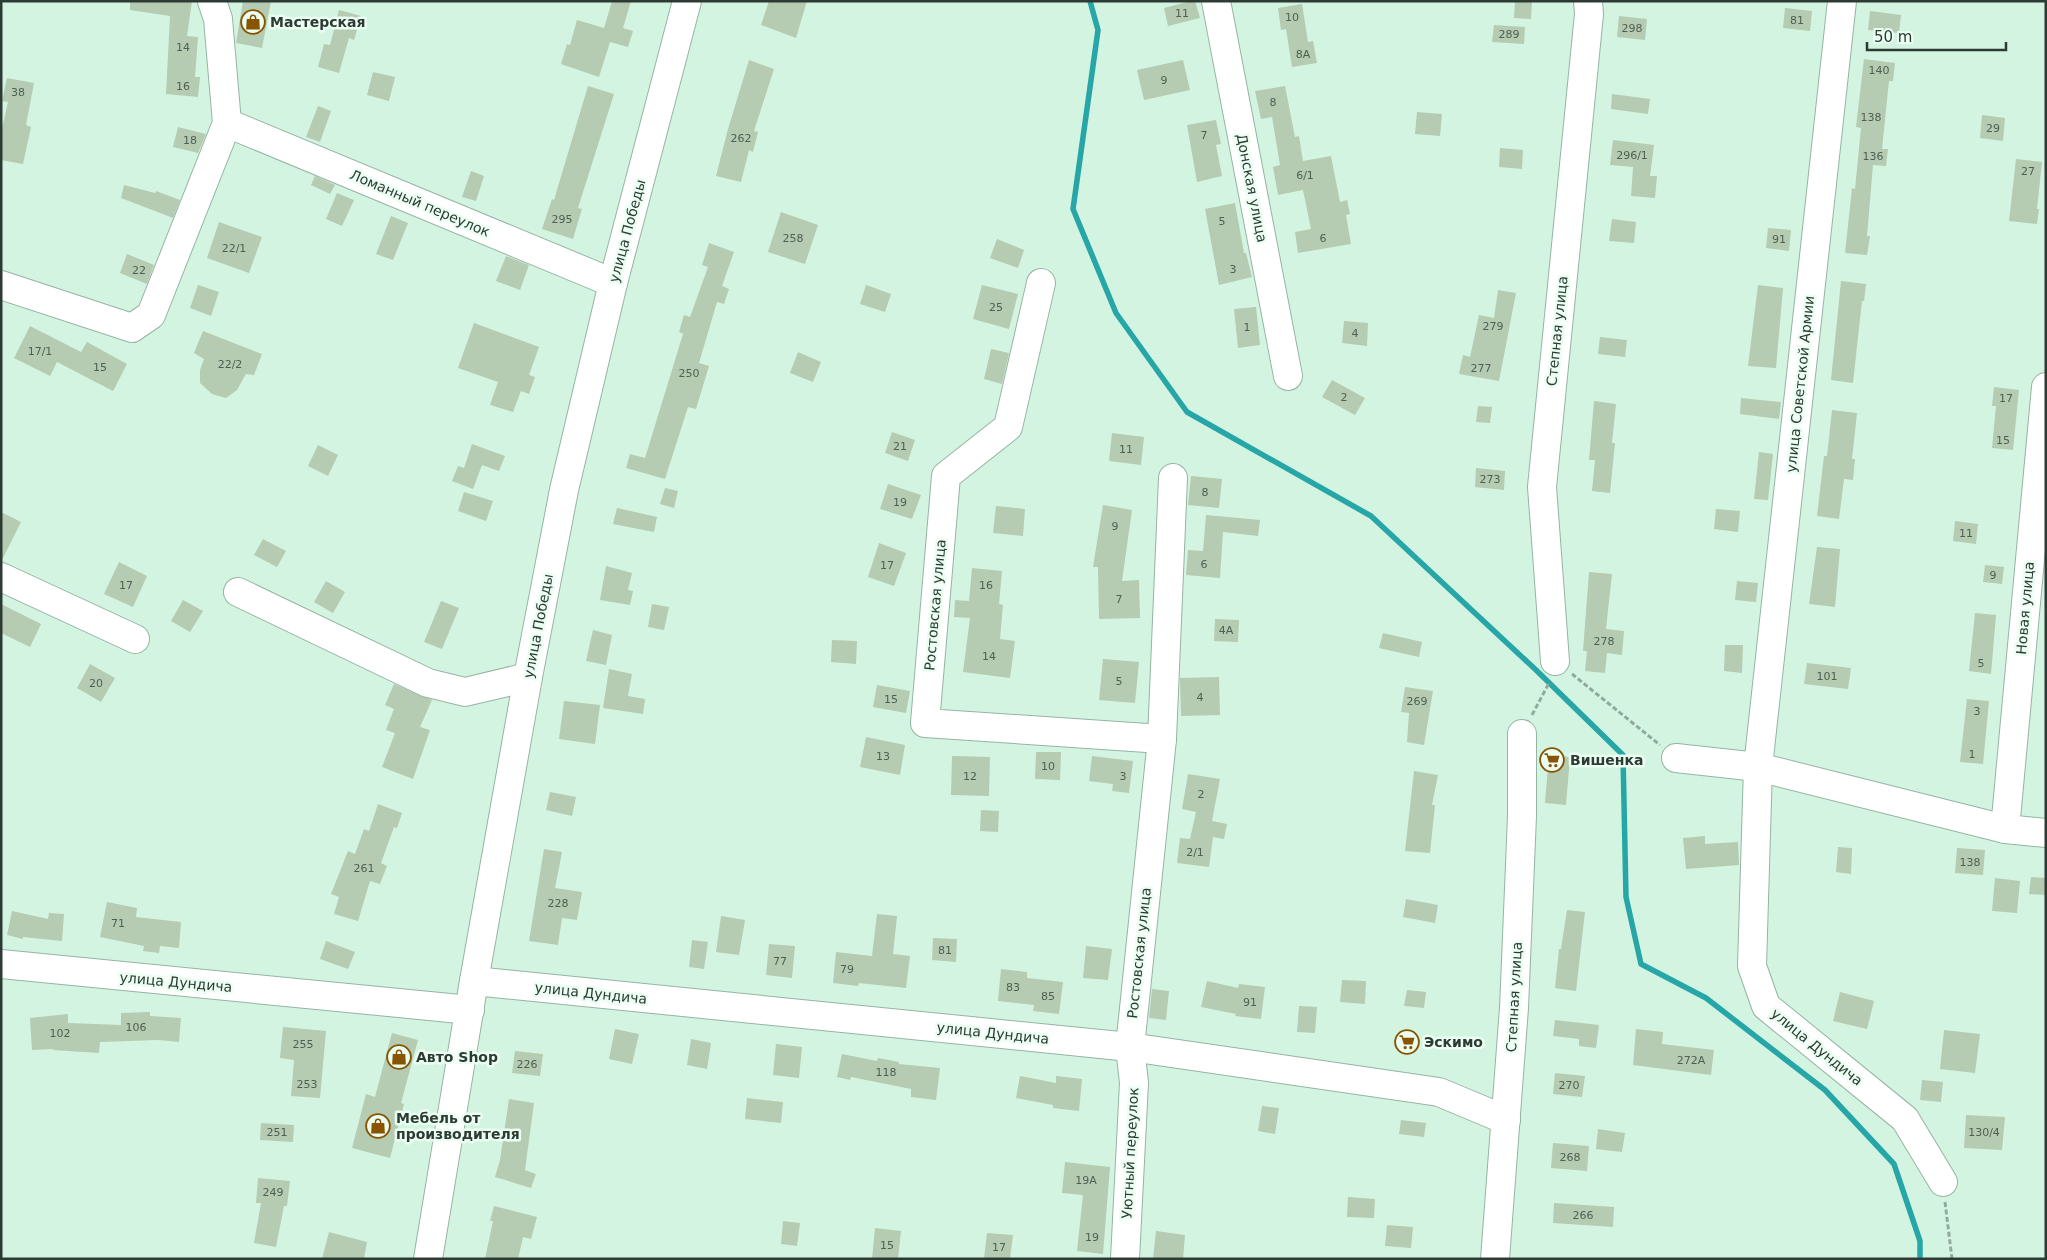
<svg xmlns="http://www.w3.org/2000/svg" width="2047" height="1260" font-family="'DejaVu Sans',sans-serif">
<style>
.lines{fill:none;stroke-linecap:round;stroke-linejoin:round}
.stream{stroke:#26a6a6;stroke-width:5.5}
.building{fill:#b5cbb2}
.minor-casing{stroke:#96b4a3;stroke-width:30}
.path{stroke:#91aa9c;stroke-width:3;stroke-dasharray:5 2.5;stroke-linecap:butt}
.minor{stroke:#fff;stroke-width:28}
.labels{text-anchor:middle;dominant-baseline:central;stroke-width:5;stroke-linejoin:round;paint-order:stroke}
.number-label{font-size:11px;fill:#505f54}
.poi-label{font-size:14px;font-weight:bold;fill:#2e3b34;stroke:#eafef2;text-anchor:start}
.street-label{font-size:14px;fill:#2e3b34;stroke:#eafef2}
</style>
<rect width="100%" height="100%" fill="#d4f4e2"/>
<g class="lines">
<!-- stream -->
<polyline class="stream" points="1090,1 1098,30 1073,209 1116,313 1187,412 1371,516 1536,670 1623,755 1626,897 1641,964 1706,998 1825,1090 1894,1164 1920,1241 1920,1259"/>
</g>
<!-- building -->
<g class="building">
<polygon points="130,1 192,1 187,36 198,37 195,77 200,77 198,97 166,94 170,16 130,10"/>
<polygon points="243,1 271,1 262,48 236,43"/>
<polygon points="612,1 631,1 623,28 633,31 628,47 610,42 599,77 561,64 567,44 570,45 577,20 604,28"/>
<polygon points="769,1 807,1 796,38 761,25"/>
<polygon points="1191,1 1195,1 1200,18 1168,26 1164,8"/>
<polygon points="1515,1 1532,1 1531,19 1514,18"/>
<polygon points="1302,4 1308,42 1313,41 1317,63 1292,67 1286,29 1281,30 1278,8"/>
<polygon points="1785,8 1812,11 1810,31 1783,28"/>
<polygon points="339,10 361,16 354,40 349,38 339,73 318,67 324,44 330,45"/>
<polygon points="1870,11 1901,15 1899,33 1868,30"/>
<polygon points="1619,16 1647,19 1645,40 1617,37"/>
<polygon points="1494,25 1525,27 1524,44 1492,42"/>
<polygon points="1864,59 1895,63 1893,81 1889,81 1882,149 1888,149 1886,166 1873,165 1867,236 1870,236 1867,255 1845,253 1852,188 1855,189 1861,128 1856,127"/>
<polygon points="749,60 774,69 754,131 758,132 753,152 749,150 741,182 716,176 728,129"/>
<polygon points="1183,60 1190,90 1144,100 1137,70"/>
<polygon points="373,72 395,77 389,101 367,95"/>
<polygon points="7,78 34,83 26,125 31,127 23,164 1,160 1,133 8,102 2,101"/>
<polygon points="588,86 614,94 578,208 582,209 573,239 542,229 552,199 554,200"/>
<polygon points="1285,86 1295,137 1299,136 1303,161 1331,156 1340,202 1347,200 1350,214 1346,215 1351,244 1298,253 1295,232 1311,229 1303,190 1278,195 1273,167 1280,165 1272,117 1261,119 1255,91"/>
<polygon points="1612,94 1650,99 1648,114 1611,109"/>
<polygon points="318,106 331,111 320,142 306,137"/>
<polygon points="1417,112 1442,114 1440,136 1415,134"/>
<polygon points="1982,115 2005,118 2003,141 1980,138"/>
<polygon points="1216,120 1221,144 1216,145 1222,176 1197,182 1187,125"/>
<polygon points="178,127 206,134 198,153 173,147"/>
<polygon points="1613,140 1654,145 1650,176 1657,176 1655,198 1631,196 1633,167 1610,165"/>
<polygon points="1500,148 1523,150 1522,169 1499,167"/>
<polygon points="2016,159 2042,162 2037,209 2039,209 2037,224 2009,221"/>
<polygon points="471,171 484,176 476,201 462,197"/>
<polygon points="315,176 335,185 330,194 311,185"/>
<polygon points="124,185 155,193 156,191 180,200 173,218 121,198"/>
<polygon points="337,193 354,200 342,226 326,219"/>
<polygon points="1235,203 1244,253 1246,253 1252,277 1219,285 1205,209"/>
<polygon points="781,212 818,225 805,264 768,252"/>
<polygon points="391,216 408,223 393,260 376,254"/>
<polygon points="1612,219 1636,222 1634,243 1609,241"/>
<polygon points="219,222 262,237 249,273 207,258"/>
<polygon points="1768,228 1791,230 1789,251 1766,248"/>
<polygon points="997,239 1024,250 1018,268 990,258"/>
<polygon points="709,243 734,252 722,286 729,289 724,304 717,302 699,363 709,366 696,409 688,407 665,479 626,468 630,454 645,458 683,334 679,332 684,315 690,317 708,267 702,265"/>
<polygon points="127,254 154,265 147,284 120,273"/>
<polygon points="506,256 529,265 520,290 496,281"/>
<polygon points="1841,281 1866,284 1864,301 1862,301 1853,383 1831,380"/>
<polygon points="198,285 219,292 211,316 190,308"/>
<polygon points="866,285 891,294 885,312 860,304"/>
<polygon points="982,285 1018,294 1009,329 973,319"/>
<polygon points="1758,285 1783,288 1776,368 1748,366"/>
<polygon points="1498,290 1516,293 1499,381 1459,374 1463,355 1470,357 1479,315 1494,318"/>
<polygon points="1256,307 1260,345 1238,348 1234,309"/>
<polygon points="1344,321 1368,323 1367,346 1342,343"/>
<polygon points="474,323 539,347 529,375 535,377 529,394 521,391 513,412 490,405 498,382 458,368"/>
<polygon points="30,326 81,352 87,342 127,364 113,391 57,362 50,376 14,358"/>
<polygon points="203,331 262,354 254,375 246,374 237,390 226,398 212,394 200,383 200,370 204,359 194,353"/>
<polygon points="1600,337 1627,340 1625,357 1598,354"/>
<polygon points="991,349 1009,353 1002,384 984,379"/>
<polygon points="798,352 821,362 813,382 790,373"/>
<polygon points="1332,380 1365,398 1355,415 1322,397"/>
<polygon points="1994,387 2019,390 2013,450 1992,448 1996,406 1992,406"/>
<polygon points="1741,398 1781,402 1779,419 1740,414"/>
<polygon points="1594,401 1616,404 1612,443 1615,443 1610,493 1592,491 1595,460 1589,460"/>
<polygon points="1478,406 1492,407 1490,423 1476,422"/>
<polygon points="1832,410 1857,413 1852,459 1855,459 1853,480 1844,479 1839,519 1817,516 1824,456 1827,456"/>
<polygon points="892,432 915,440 908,461 885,453"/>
<polygon points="1112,433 1144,437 1141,465 1109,461"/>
<polygon points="472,444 505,456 499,471 482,465 473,489 452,481 458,466 464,468"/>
<polygon points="318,445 338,455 328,476 308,466"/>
<polygon points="1759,452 1773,454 1768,500 1754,499"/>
<polygon points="1476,468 1505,471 1504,490 1475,487"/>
<polygon points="1191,476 1222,479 1219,508 1188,505"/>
<polygon points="888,484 921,495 912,519 880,509"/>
<polygon points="665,488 678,491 674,508 660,504"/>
<polygon points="464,492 493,501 486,521 458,511"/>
<polygon points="1103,505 1132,510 1122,581 1139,580 1140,618 1099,619 1098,567 1093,567"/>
<polygon points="996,506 1025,509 1023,536 993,533"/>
<polygon points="617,508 657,517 654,532 613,524"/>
<polygon points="1716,509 1740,511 1738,532 1714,529"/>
<polygon points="1,512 21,522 1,562"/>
<polygon points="1206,515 1260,520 1258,536 1223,532 1220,578 1186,575 1188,550 1203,551"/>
<polygon points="1955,521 1978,524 1976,544 1953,541"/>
<polygon points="263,539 286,551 277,567 254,555"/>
<polygon points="879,543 906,553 894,586 868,577"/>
<polygon points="1817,547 1840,549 1835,607 1809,604"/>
<polygon points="119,562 147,576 133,607 104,594"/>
<polygon points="1985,565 2004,567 2002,584 1983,582"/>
<polygon points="606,566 632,573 628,590 633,591 630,605 600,600"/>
<polygon points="972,568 1002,571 999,604 1003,605 1000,639 1015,641 1010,678 963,672 970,618 954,617 955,600 969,601"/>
<polygon points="1589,572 1612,574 1606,629 1624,631 1622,655 1607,653 1605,673 1585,671 1587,651 1583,651"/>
<polygon points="326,581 345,592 333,613 314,602"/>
<polygon points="1737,581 1758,583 1756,602 1735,600"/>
<polygon points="183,600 203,611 190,632 171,621"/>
<polygon points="441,601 459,608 442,649 424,642"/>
<polygon points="1,604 41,624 30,647 1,633"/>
<polygon points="652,604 669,607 664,630 648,627"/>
<polygon points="1975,613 1996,615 1991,674 1969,671"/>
<polygon points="1215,619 1239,620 1238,642 1214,641"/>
<polygon points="593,630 612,635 606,665 586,661"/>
<polygon points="1383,633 1422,642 1419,657 1379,648"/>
<polygon points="832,640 857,641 856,664 831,662"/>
<polygon points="1725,645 1743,645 1742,673 1724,671"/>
<polygon points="1103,659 1139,662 1135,703 1099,700"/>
<polygon points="1807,663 1851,668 1848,689 1804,684"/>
<polygon points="90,664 115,678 101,702 77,688"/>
<polygon points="609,669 632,674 628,696 645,699 643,714 603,708"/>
<polygon points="1219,677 1220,715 1181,716 1180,678"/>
<polygon points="394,684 432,700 420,727 430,730 413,779 382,767 395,733 386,730 394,709 385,705"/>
<polygon points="877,685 910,691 906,713 873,707"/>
<polygon points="1405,687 1433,691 1424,745 1407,742 1409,713 1401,712"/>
<polygon points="1967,699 1989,701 1983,764 1960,762"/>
<polygon points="564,701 600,705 595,744 559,739"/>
<polygon points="866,737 905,745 900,775 860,767"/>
<polygon points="1036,752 1061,752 1060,780 1035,779"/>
<polygon points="1549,755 1570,757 1566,805 1545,803"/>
<polygon points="952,756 990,757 989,796 951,795"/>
<polygon points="1092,756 1133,761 1129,793 1112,791 1113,784 1089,781"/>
<polygon points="1414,771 1438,775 1432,805 1435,805 1430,853 1405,851"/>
<polygon points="1188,774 1220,779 1212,821 1227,824 1224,839 1213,837 1209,867 1177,863 1180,838 1190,839 1196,812 1182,809"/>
<polygon points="550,792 576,797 572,816 546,810"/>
<polygon points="378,804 402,813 397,828 394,827 381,863 387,866 380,884 370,881 358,921 334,914 339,897 331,894 348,851 355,854 364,829 369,831"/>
<polygon points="981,810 999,811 998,832 980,831"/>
<polygon points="1705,836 1705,844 1738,842 1739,865 1686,869 1683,838"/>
<polygon points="1838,847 1852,848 1851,874 1836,872"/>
<polygon points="1957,848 1985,850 1983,875 1955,873"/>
<polygon points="544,849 562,852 555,888 582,892 577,920 562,918 558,945 529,941"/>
<polygon points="2031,877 2046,878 2046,895 2029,894"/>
<polygon points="1995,878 2020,881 2017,913 1992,911"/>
<polygon points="1406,899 1438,905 1435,923 1403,917"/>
<polygon points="107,902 137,908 136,917 181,922 179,948 160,946 159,953 143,951 144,946 100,937"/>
<polygon points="1567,910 1585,912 1576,991 1555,988 1559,949 1561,949"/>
<polygon points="12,911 48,919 49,913 64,914 62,941 23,937 23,939 7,935"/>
<polygon points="877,914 897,916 893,954 910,956 906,988 859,983 858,986 833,983 836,952 872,956"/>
<polygon points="721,916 745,920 739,955 716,952"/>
<polygon points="933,938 957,939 956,962 932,960"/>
<polygon points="692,940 708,942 704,969 689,967"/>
<polygon points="326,941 355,952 348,969 320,959"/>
<polygon points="769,944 795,946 792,978 766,975"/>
<polygon points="1086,946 1112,949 1108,980 1083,978"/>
<polygon points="1001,969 1027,972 1027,978 1063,982 1059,1014 1033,1011 1034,1005 998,1001"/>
<polygon points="1342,980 1366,981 1365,1004 1340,1002"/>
<polygon points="1207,981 1238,988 1239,984 1265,987 1261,1019 1235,1016 1236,1014 1201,1007"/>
<polygon points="1152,989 1169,991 1166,1020 1149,1018"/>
<polygon points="1407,990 1426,992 1424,1008 1404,1006"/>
<polygon points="1840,992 1874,1001 1867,1029 1833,1021"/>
<polygon points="1299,1006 1317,1007 1315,1033 1297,1032"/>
<polygon points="150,1012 150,1016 181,1018 179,1042 158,1040 100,1042 99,1053 53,1050 53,1049 32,1050 30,1018 68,1014 68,1023 121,1025 121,1013"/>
<polygon points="1555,1020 1599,1025 1596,1048 1579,1046 1579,1039 1553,1036"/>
<polygon points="283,1027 326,1031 320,1098 291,1096 294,1060 280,1058"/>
<polygon points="615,1029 639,1034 632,1064 609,1059"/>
<polygon points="1636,1029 1663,1032 1662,1044 1714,1050 1711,1075 1633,1065"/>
<polygon points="1944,1030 1980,1034 1975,1073 1940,1069"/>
<polygon points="392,1033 418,1040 401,1103 404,1104 390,1158 352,1148 366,1094 375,1097"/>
<polygon points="691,1039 711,1043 707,1069 687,1065"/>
<polygon points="776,1044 802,1047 799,1078 773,1075"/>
<polygon points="515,1051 543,1054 540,1076 512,1073"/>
<polygon points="842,1054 877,1061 878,1058 899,1062 899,1064 940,1068 936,1100 911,1097 911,1089 851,1077 850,1080 837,1077"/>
<polygon points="1555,1073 1585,1076 1582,1097 1553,1094"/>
<polygon points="1020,1076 1056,1083 1056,1076 1082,1079 1079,1111 1053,1108 1053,1105 1016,1098"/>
<polygon points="1922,1080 1943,1082 1941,1102 1920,1100"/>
<polygon points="747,1098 783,1102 781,1123 745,1119"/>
<polygon points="509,1099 534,1103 525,1170 536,1174 531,1188 495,1177 500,1160"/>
<polygon points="1262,1106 1279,1108 1275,1134 1258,1131"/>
<polygon points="1966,1115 2005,1117 2002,1150 1964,1148"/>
<polygon points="1401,1120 1426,1123 1424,1137 1399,1134"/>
<polygon points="261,1123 294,1125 293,1142 260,1140"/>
<polygon points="1598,1129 1625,1133 1622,1152 1596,1149"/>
<polygon points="1553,1143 1589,1146 1587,1171 1551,1168"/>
<polygon points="1065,1162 1110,1167 1103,1254 1077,1251 1083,1195 1062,1193"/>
<polygon points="258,1178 290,1181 287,1206 284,1206 276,1247 254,1243 261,1203 256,1203"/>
<polygon points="1348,1197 1375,1199 1374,1218 1347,1217"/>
<polygon points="1554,1203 1614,1207 1613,1227 1553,1223"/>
<polygon points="494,1206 537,1217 531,1239 523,1237 518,1259 485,1259 493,1221 490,1221"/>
<polygon points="783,1221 800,1223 797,1246 781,1244"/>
<polygon points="1387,1225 1413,1227 1411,1248 1385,1246"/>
<polygon points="875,1228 901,1231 898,1259 872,1259"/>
<polygon points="1156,1231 1185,1235 1183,1259 1153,1259"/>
<polygon points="329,1232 367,1242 364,1259 322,1259"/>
<polygon points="987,1233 1013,1235 1010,1259 984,1259"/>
</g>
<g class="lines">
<!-- minor casing -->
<g class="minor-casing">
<g id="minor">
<polyline points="1216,1 1288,376"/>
<polyline points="1842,1 1758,767 1752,966 1766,1006 1905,1119 1943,1182"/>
<polyline points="227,123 613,283"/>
<polyline points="1041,283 1008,427 946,476 925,723 1162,739"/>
<polyline points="1,285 132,328 151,315 227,123 218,19 212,1"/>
<polyline points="1,577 135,639"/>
<polyline points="238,592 428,683 465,692 528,677"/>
<polyline points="1555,661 1542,487 1589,14 1588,1"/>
<polyline points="1676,758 1758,767 2005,829 2046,833"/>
<polyline points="2005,829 2046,387"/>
<polyline points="1,964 470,1010"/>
<polyline points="474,981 1130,1047 1439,1092 1506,1120"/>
<polyline points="428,1259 474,981 528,677 564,490 613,283 687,1"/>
<polyline points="1125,1259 1134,1083 1130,1047 1162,739 1173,478"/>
<polyline points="1495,1259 1514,1008 1522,816 1522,734"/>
</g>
</g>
<!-- path -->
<g class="path">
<polyline points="1572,674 1660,745"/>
<polyline points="1532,715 1549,683"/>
<polyline points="1945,1202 1952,1259"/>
</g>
<!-- minor -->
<use href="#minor" class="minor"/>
</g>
<!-- icons -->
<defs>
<g id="shop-ring" transform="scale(1.25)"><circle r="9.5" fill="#eafef2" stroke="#885400" stroke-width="1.5"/><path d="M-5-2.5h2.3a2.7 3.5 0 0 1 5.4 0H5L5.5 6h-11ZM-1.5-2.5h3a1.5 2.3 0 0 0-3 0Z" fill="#885400"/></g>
<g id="supermarket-ring" transform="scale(1.25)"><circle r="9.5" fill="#eafef2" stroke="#885400" stroke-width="1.5"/><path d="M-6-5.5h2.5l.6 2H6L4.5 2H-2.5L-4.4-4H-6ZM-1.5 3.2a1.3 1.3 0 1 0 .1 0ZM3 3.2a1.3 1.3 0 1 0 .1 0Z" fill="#885400"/></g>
</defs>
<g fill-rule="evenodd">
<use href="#shop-ring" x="253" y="22"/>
<use href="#supermarket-ring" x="1552" y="760"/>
<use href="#supermarket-ring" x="1407" y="1042"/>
<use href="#shop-ring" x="399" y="1057"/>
<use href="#shop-ring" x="378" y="1126"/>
</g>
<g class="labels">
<!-- number labels -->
<g class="number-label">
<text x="1182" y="13">11</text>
<text x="1292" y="17">10</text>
<text x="1797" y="20">81</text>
<text x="1632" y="28">298</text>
<text x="1509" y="34">289</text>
<text x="183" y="47">14</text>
<text x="1303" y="54">8А</text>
<text x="1879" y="70">140</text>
<text x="1164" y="80">9</text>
<text x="183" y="86">16</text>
<text x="18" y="92">38</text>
<text x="1273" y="102">8</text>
<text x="1871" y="117">138</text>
<text x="1993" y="128">29</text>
<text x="1204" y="135">7</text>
<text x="741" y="138">262</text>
<text x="190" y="140">18</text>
<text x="1632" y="155">296/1</text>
<text x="1873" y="156">136</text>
<text x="2028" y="171">27</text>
<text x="1305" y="175">6/1</text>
<text x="562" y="219">295</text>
<text x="1222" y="221">5</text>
<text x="793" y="238">258</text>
<text x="1323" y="238">6</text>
<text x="1779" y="239">91</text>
<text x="234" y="248">22/1</text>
<text x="1233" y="269">3</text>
<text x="139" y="270">22</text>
<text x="996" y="307">25</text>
<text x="1493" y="326">279</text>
<text x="1247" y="327">1</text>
<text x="1355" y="333">4</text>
<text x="40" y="351">17/1</text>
<text x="230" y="364">22/2</text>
<text x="100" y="367">15</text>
<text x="1481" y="368">277</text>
<text x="689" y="373">250</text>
<text x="1344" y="397">2</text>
<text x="2006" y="398">17</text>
<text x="2003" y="440">15</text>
<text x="900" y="446">21</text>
<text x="1126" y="449">11</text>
<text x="1490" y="479">273</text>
<text x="1205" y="492">8</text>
<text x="900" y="502">19</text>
<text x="1115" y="526">9</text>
<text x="1966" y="533">11</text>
<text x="1204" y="564">6</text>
<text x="887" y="565">17</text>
<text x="1993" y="575">9</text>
<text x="126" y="585">17</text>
<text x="986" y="585">16</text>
<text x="1119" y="599">7</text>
<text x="1226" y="630">4А</text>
<text x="1604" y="641">278</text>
<text x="989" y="656">14</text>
<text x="1981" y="663">5</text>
<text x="1827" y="676">101</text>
<text x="1119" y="681">5</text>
<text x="96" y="683">20</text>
<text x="1200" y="697">4</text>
<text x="891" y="699">15</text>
<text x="1417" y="701">269</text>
<text x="1977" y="711">3</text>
<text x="1972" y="754">1</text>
<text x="883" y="756">13</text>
<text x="1048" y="766">10</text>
<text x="970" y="776">12</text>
<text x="1123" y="776">3</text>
<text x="1201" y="794">2</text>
<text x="1195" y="852">2/1</text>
<text x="1970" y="862">138</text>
<text x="364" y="868">261</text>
<text x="558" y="903">228</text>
<text x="118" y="923">71</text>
<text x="945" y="950">81</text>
<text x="780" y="961">77</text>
<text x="847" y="969">79</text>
<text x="1013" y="987">83</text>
<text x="1048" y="996">85</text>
<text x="1250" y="1002">91</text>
<text x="136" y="1027">106</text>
<text x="60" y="1033">102</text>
<text x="303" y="1044">255</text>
<text x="1691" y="1060">272А</text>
<text x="527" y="1064">226</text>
<text x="886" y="1072">118</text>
<text x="307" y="1084">253</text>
<text x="1569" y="1085">270</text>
<text x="277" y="1132">251</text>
<text x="1984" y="1132">130/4</text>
<text x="1570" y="1157">268</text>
<text x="1086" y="1180">19А</text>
<text x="273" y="1192">249</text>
<text x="1583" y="1215">266</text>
<text x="1092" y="1237">19</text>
<text x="887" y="1245">15</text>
<text x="999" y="1247">17</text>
</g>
<!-- poi labels -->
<g class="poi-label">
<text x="270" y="22">Мастерская</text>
<text x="1570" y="760">Вишенка</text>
<text x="1424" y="1042">Эскимо</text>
<text x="416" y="1057">Авто Shop</text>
<text x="396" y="1118">Мебель от<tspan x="396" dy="16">производителя</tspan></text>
</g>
<!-- street labels -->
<g class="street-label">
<text transform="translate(1252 188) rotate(79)">Донская улица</text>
<text transform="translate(420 203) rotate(23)">Ломанный переулок</text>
<text transform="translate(627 231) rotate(-75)">улица Победы</text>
<text transform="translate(1557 331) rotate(-84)">Степная улица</text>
<text transform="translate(1800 384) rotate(-84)">улица Советской Армии</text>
<text transform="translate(935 605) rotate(-85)">Ростовская улица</text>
<text transform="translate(2025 608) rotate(-85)">Новая улица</text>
<text transform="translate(538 626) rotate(-79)">улица Победы</text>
<text transform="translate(1139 953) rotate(-84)">Ростовская улица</text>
<text transform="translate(176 982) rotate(5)">улица Дундича</text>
<text transform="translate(591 993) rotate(6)">улица Дундича</text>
<text transform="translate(1514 997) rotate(-87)">Степная улица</text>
<text transform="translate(993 1033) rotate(6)">улица Дундича</text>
<text transform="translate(1817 1047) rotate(39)">улица Дундича</text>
<text transform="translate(1130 1153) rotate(-87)">Уютный переулок</text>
</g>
</g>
<!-- border -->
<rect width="2047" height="1260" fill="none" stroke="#2e3b34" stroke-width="5"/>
<!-- scale -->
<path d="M1867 42v8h139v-8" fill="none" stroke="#2e3b34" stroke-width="2.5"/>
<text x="1874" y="42" font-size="15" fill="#2e3b34" stroke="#eafef2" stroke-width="4" paint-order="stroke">50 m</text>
</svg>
